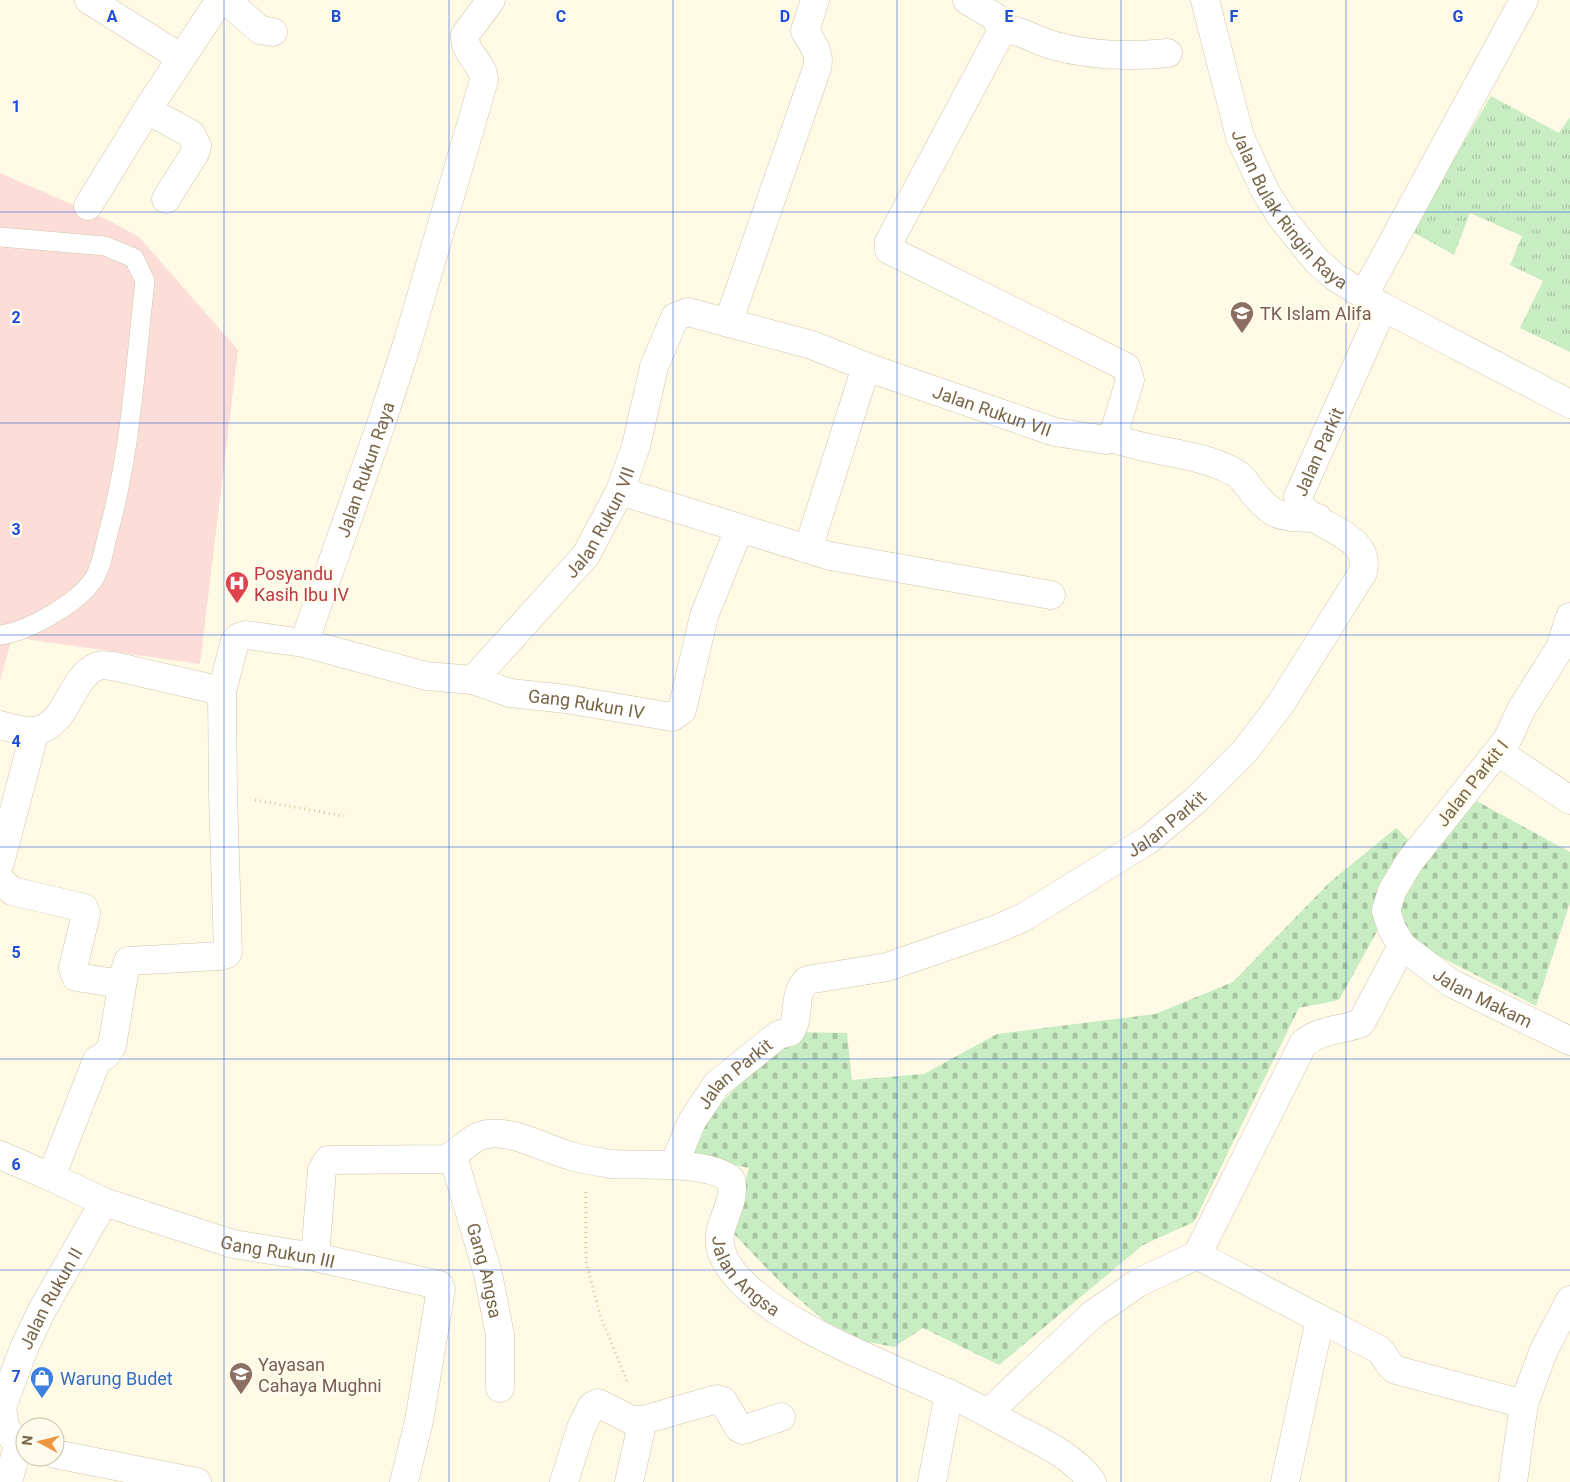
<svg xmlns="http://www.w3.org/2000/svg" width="1570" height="1482" font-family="Roboto,sans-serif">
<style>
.medical{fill:#fcddd8}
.grass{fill:url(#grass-tufts)}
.cemetery{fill:url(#cemetery-stones)}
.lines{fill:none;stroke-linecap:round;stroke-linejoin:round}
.service-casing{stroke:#d0c5aa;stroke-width:20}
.minor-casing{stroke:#d0c5aa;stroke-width:29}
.tertiary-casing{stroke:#d0c5aa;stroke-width:29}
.path{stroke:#dbc59e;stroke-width:3;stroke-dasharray:1 4;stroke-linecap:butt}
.service{stroke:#fff;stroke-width:19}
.minor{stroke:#fff;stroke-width:28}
.tertiary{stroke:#fff;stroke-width:28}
.grid{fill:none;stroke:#1d4ed8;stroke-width:1;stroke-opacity:0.55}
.labels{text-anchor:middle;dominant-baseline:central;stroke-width:5;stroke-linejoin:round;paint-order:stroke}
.street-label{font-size:18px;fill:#796648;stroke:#fffced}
.education-label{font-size:18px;fill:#785e54;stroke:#fffced;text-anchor:start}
.health-label{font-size:18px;fill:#be3a42;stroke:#fffced;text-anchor:start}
.shop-label{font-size:18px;fill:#366cbe;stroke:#fffced;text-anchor:start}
.grid-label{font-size:16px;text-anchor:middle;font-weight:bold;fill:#1d4ed8;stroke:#fffced;stroke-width:5;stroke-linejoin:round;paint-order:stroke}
</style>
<defs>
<pattern id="grass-tufts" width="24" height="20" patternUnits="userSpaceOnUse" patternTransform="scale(1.25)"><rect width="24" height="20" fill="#c9edc2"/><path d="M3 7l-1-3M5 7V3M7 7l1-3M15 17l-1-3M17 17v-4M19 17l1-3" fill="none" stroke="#a8c4a0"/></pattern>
<pattern id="cemetery-stones" width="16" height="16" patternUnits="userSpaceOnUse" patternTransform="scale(1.25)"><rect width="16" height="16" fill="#c9edc2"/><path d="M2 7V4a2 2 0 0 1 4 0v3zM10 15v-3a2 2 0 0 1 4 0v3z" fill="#a8c4a0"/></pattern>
</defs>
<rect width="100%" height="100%" fill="#fefae5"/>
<!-- medical -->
<polygon class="medical" points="0,173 110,221 139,237 238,350 200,664 12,637 0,681"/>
<!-- grass -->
<polygon class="grass" points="1491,96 1559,133 1570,117 1570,352 1520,328 1543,281 1510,265 1522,236 1470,213 1454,255 1411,231"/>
<!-- cemetery -->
<polygon class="cemetery" points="1471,798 1570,852 1570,903 1536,1006 1380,926 1339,1000 1299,1008 1194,1222 1143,1245 999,1365 923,1328 894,1347 843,1337 786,1288 731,1231 749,1168 682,1155 722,1102 790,1032 847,1033 852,1080 924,1074 997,1034 1155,1014 1233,982 1330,882 1396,828 1410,841"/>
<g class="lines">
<!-- service casing -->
<g class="service-casing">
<path id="service" d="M 0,237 L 105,246 L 134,258 L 145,281 C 135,367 131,454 107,537 C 104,550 101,569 93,580 C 78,603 27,632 0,635"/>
</g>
<!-- minor casing -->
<g class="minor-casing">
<g id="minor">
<polyline points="89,0 180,57"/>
<polyline points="226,0 260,30 273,32"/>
<path d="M 1001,29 C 1020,29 1034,40 1052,45 C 1090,56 1129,57 1168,53"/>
<polyline points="166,199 195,153 197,146 191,134 147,110 220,0"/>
<polyline points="88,206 147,110"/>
<polyline points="1364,295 1524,0"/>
<path d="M 728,323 L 817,68 C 821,53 812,43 805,31 L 815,0"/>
<path d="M 1110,437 C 1150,453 1194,451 1232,471 C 1241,475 1246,483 1251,490 C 1274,519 1282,517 1318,518"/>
<polyline points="620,491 830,556 1051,595"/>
<polyline points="808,549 866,367"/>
<path id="s1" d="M 1570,617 L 1560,648 L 1522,708 L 1507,740 L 1410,861 L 1392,891 L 1386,911 L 1392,929 L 1402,946 L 1451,983 L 1570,1041"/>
<path id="s2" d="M 304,643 L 380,427 L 408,341 L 484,80 C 483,61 464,55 465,35 L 491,0"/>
<path id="s3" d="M 473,680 L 586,555 L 620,491 L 636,446 L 654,367 L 675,317 L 688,312 L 812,345 L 872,369 L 1055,432 L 1106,440 L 1114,433 L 1130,380 L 1126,367 L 889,250 L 889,242 L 1000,34 L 1001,29 L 995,17 L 967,0"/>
<path id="s4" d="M 222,691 L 223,795 L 228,952 L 227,954 L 220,956 L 128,961 L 124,974 L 112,1046 L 105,1056 L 97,1060 L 51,1177 L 104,1202 L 233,1244 L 315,1257 L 439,1285 L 441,1289 L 419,1421 L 404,1482"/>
<path id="s5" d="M 0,725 C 10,728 23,732 34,731 C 69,726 69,677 98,666 C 102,664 108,666 113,666 L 222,691 L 235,641 L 239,637 L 246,635 L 304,643 L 426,676 L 473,680 L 510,693 L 566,699 L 672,717 L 682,710 L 704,616 L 739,529"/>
<polyline points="1498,752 1570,800"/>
<polyline points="0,863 35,731"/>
<polyline points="0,880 12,891 84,908 86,914 73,968 76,977 122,984"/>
<polyline points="0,1155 51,1177"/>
<path id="s6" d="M 453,1156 L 488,1274 L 500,1335 L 500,1388"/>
<path id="s7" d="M 674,1165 L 692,1121 L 716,1085 L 778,1035 L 790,1032 C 802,1015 791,997 807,980 L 887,967 L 997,929 L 1024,917 L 1148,840 L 1196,800 L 1245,751 L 1280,705 L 1363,572 C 1373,529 1302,528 1298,497 L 1383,307"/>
<path d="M 1197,1255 L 1303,1044 C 1319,1029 1341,1031 1361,1023 L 1402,946"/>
<path id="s8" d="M 315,1257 L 322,1170 L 328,1160 L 445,1159 C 461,1153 469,1137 487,1134 C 514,1130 545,1149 571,1156 C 584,1160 599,1162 612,1164 C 641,1166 709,1160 731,1180 C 737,1208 712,1226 722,1253 C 745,1315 890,1366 947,1393 C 970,1403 993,1416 1015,1428 C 1042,1442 1073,1456 1092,1482"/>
<path d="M 988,1413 L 1093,1314 L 1138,1283 L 1197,1255 L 1378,1349 C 1386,1355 1387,1365 1396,1370 L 1524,1404"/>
<polyline points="55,1454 197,1482"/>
<path id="s9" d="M 8,1482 L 18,1445 L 5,1427 L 2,1407 L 24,1348 L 42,1310 L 104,1202"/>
<polyline points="564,1482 581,1428 592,1406 598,1403 631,1420 643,1420 717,1399 723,1401 739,1428 743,1430 781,1417"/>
<polyline points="629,1482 643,1420"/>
<polyline points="932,1482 949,1393"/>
<polyline points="1285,1482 1320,1319"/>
<polyline points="1513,1482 1524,1404 1543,1352 1570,1300"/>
</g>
</g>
<!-- tertiary casing -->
<g class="tertiary-casing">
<g id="tertiary">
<path id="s10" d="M 1205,0 L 1240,137 L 1265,191 L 1282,218 L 1316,260 L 1335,277 L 1383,307 L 1570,404"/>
</g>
</g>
<!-- path -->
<g class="path">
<polyline points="255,800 344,816"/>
<polyline points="586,1192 586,1261 600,1315 627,1381"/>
</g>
<!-- service -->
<use href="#service" class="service"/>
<!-- minor -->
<use href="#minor" class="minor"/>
<!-- tertiary -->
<use href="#tertiary" class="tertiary"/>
</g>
<!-- grid -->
<path class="grid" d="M 224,0 L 224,1482M 449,0 L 449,1482M 673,0 L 673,1482M 897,0 L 897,1482M 1121,0 L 1121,1482M 1346,0 L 1346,1482M 0,212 L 1570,212M 0,423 L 1570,423M 0,635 L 1570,635M 0,847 L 1570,847M 0,1059 L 1570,1059M 0,1270 L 1570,1270"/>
<!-- icons -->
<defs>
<g id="school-pin" transform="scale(1.25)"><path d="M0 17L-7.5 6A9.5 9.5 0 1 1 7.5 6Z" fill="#8d6e63" stroke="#fffced"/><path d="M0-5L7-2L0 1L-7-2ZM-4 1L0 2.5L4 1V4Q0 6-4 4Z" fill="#fff"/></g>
<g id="hospital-pin" transform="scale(1.25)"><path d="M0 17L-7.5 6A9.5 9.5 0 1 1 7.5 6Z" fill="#e0444e" stroke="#fffced"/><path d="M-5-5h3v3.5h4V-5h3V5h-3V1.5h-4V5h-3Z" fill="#fff"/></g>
<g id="shop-pin" transform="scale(1.25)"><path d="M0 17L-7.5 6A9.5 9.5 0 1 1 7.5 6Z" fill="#3f7fe0" stroke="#fffced"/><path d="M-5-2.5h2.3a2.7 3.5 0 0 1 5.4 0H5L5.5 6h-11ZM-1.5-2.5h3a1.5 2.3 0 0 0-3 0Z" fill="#fff"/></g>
</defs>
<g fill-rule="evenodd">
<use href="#school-pin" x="1242" y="313"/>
<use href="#hospital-pin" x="237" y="583"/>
<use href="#school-pin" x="241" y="1374"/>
<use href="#shop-pin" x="42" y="1378"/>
</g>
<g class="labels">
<!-- street labels -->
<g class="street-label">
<text stroke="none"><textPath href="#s10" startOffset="230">Jalan Bulak Ringin Raya</textPath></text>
<text stroke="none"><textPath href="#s3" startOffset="758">Jalan Rukun VII</textPath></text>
<text stroke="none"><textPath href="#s7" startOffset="1114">Jalan Parkit</textPath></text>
<text stroke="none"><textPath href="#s2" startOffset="184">Jalan Rukun Raya</textPath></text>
<text stroke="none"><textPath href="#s3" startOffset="204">Jalan Rukun VII</textPath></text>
<text stroke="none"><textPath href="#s5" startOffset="669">Gang Rukun IV</textPath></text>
<text transform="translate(1472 783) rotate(-52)">Jalan Parkit I</text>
<text stroke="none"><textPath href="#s7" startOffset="636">Jalan Parkit</textPath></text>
<text stroke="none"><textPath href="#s1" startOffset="485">Jalan Makam</textPath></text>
<text stroke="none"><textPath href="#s7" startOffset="112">Jalan Parkit</textPath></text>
<text stroke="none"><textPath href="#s4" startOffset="836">Gang Rukun III</textPath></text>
<text stroke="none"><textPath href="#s6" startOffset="119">Gang Angsa</textPath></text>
<text stroke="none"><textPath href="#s8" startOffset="624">Jalan Angsa</textPath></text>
<text stroke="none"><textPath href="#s9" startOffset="200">Jalan Rukun II</textPath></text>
</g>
<!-- education labels -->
<g class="education-label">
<text x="1260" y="313">TK Islam Alifa</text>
<text x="258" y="1364">Yayasan<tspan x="258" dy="21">Cahaya Mughni</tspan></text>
</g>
<!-- health labels -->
<g class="health-label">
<text x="254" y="573">Posyandu<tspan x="254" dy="21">Kasih Ibu IV</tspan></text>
</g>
<!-- shop labels -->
<g class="shop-label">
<text x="60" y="1378">Warung Budet</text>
</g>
</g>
<g class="grid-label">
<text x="112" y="22">A</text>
<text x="336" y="22">B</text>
<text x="561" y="22">C</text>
<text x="785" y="22">D</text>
<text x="1009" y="22">E</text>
<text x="1234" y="22">F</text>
<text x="1458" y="22">G</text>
<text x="16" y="112">1</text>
<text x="16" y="323">2</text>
<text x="16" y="535">3</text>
<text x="16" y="747">4</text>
<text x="16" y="958">5</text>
<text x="16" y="1170">6</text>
<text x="16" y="1382">7</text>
</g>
<!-- north arrow -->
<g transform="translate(40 1442) rotate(277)"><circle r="24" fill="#fffced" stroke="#c9c0ab"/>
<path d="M0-4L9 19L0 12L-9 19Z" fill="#f09442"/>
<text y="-8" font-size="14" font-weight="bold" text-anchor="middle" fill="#796648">N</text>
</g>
</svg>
